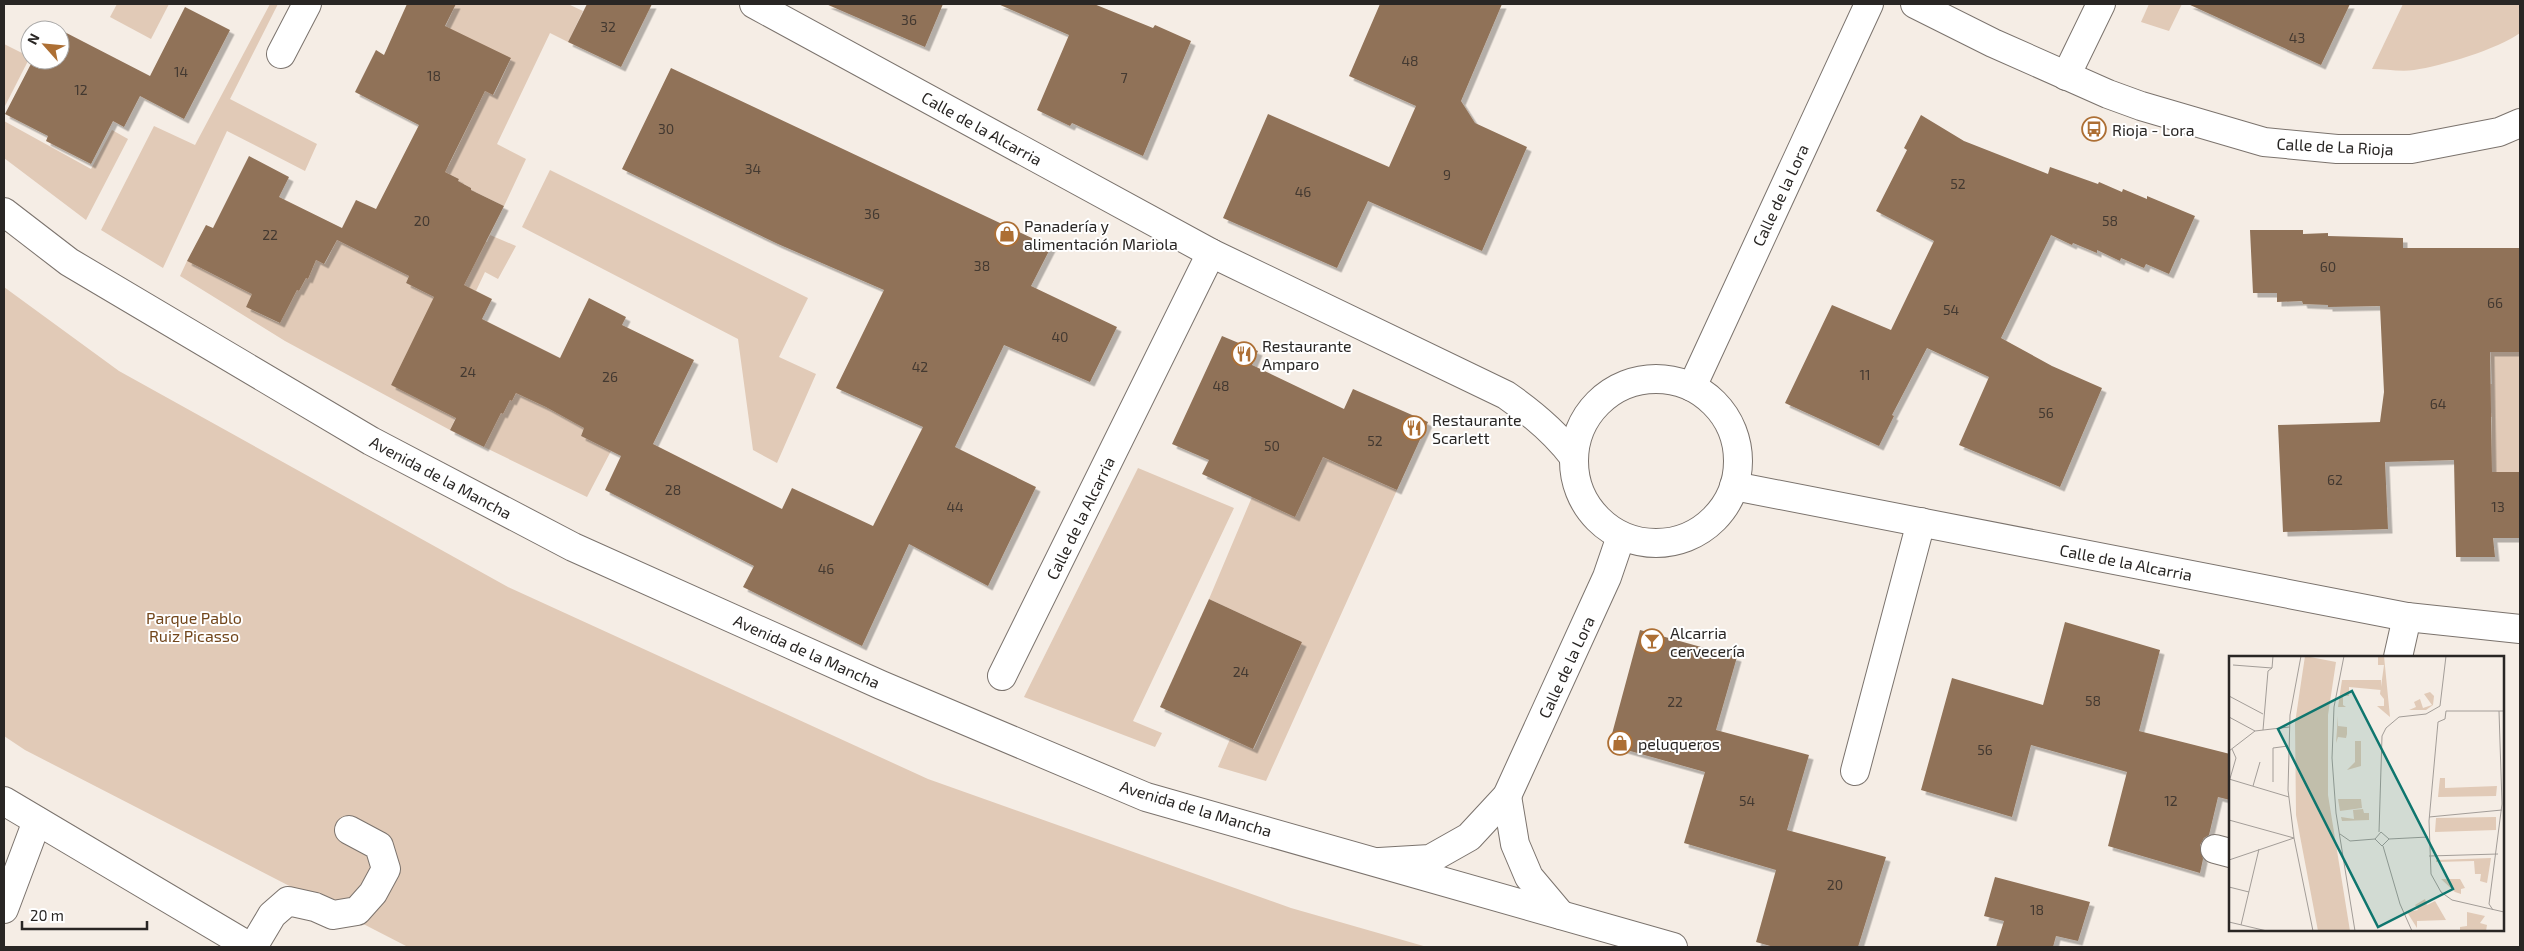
<svg xmlns="http://www.w3.org/2000/svg" width="2524" height="951" font-family="'Exo 2',sans-serif">
<style>
.green{fill:#e1cab7}
.building{fill:#907258;filter:url(#shadow)}
.lines{fill:none;stroke-linecap:round;stroke-linejoin:round}
.minor-casing{stroke:#7b736d;stroke-width:30}
.major-casing{stroke:#7b736d;stroke-width:30}
.minor{stroke:#fff;stroke-width:28}
.major{stroke:#fff;stroke-width:28}
.labels{text-anchor:middle;dominant-baseline:central;stroke-width:4;stroke-linejoin:round;paint-order:stroke}
.number-label{font-size:14px;fill:#433931}
.street-label{font-size:16px;fill:#292624;stroke:#fff}
.poi-label{font-size:16px;fill:#292624;stroke:#fff;text-anchor:start}
.park-label{font-size:16px;fill:#72461b;stroke:#fff}
.inset-road{fill:none;stroke:#a39d98;stroke-width:1}
.view{fill:#0f766e;fill-opacity:0.15;stroke:#0f766e;stroke-width:2.5}
.inset-edge{fill:none;stroke:#292624;stroke-width:2.5}
</style>
<defs>
<filter id="shadow"><feDropShadow dx="4.5" dy="4.5" stdDeviation="0" flood-color="#0004"/></filter>
</defs>
<rect width="100%" height="100%" fill="#f5ede5"/>
<!-- green -->
<g class="green">
<polygon points="117,4 169,4 151,39 110,17"/>
<polygon points="270,4 278,4 230,99 317,144 305,171 227,131 163,268 101,230 154,126 195,145"/>
<polygon points="456,4 568,4 583,11 568,42 550,33 497,144 526,159 504,206 471,190 471,188 458,181 459,179 441,170 449,165 485,91 494,95 511,59 445,28"/>
<polygon points="2149,4 2182,4 2169,31 2141,22"/>
<path d="M 2403,4 L 2520,4 L 2520,33 C 2498,49 2442,66 2414,70 C 2401,72 2385,69 2372,69 Z"/>
<polygon points="4,44 30,57 4,108"/>
<polygon points="4,121 91,169 112,130 128,139 86,220 4,158"/>
<polygon points="550,170 808,298 779,357 816,374 777,463 753,450 738,339 522,227"/>
<polygon points="472,234 487,242 490,235 516,246 498,279 485,272 476,291 452,280"/>
<polygon points="337,240 409,276 406,283 442,301 409,349 391,385 457,415 450,430 285,341 180,276 187,261 234,285 254,291 246,307 279,323 297,290 299,291 306,278 308,279 316,260 325,264"/>
<polygon points="4,287 119,371 508,587 928,779 1291,908 1427,947 408,947 25,750 4,736"/>
<polygon points="2490,338 2520,352 2520,472 2492,472 2492,417 2469,416 2470,385 2492,384"/>
<polygon points="519,388 584,428 581,436 611,451 587,497 484,447 501,413 503,414 510,400 512,401"/>
<polygon points="1323,457 1397,490 1266,781 1218,767 1230,739 1254,749 1302,642 1209,599 1252,497"/>
<polygon points="1138,468 1234,508 1133,721 1162,733 1155,747 1024,697"/>
</g>
<!-- building -->
<g class="building">
<polygon points="407,4 456,4 445,26 511,58 493,95 485,91 445,172 459,179 458,181 471,188 471,190 504,206 464,285 492,299 482,319 560,358 589,298 626,317 622,325 694,360 653,444 782,509 792,488 873,526 923,427 836,388 884,290 778,244 622,169 671,68 1051,247 1031,286 1117,327 1090,382 1004,345 955,447 1036,487 988,586 909,544 862,646 743,587 754,566 605,490 621,456 581,436 584,428 546,407 516,393 512,401 510,400 503,414 501,413 484,447 450,430 456,418 391,385 434,297 406,283 409,276 337,240 324,264 316,260 308,279 306,278 299,291 297,290 280,323 246,307 252,294 187,261 206,225 213,228 249,156 289,177 279,197 342,228 356,200 376,209 419,125 355,92 376,50 384,55"/>
<polygon points="587,4 652,4 621,67 568,42"/>
<polygon points="826,4 943,4 925,47"/>
<polygon points="998,4 1094,4 1153,28 1155,25 1191,41 1143,156 1072,123 1070,126 1037,110 1069,35"/>
<polygon points="1380,4 1502,4 1461,101 1475,123 1527,147 1482,251 1368,201 1337,268 1223,218 1268,114 1389,167 1416,106 1349,76"/>
<polygon points="2188,4 2350,4 2321,65"/>
<polygon points="185,7 230,30 184,119 140,96 124,127 113,121 91,164 46,141 48,136 5,114 33,60 60,60 60,30 48,30 51,25 150,76"/>
<polygon points="1921,115 1964,141 2048,174 2050,167 2098,184 2099,182 2122,192 2123,189 2147,199 2147,196 2195,216 2169,274 2146,264 2144,268 2121,258 2120,261 2097,250 2097,253 2073,243 2072,245 2051,235 2001,338 2052,366 2102,388 2060,487 1959,445 1989,377 1927,348 1892,415 1894,416 1879,446 1785,403 1832,305 1891,330 1934,241 1876,211 1907,150 1904,148"/>
<polygon points="2250,230 2303,230 2303,234 2328,233 2328,236 2403,238 2403,248 2520,248 2520,352 2490,352 2492,472 2520,472 2520,538 2493,538 2495,557 2456,557 2454,460 2385,462 2388,529 2283,532 2278,425 2380,422 2384,392 2380,306 2328,307 2328,305 2303,304 2302,301 2277,302 2277,293 2253,293"/>
<polygon points="1222,336 1258,351 1252,365 1344,409 1353,389 1428,422 1397,490 1323,457 1295,517 1202,474 1209,460 1172,444"/>
<polygon points="1209,599 1302,642 1253,749 1160,707"/>
<polygon points="2065,622 2160,650 2139,731 2230,754 2230,800 2218,797 2209,835 2204,838 2200,845 2203,859 2200,873 2108,846 2127,772 2031,745 2012,817 1921,790 1952,678 2043,705"/>
<polygon points="1640,630 1737,657 1716,730 1809,755 1787,830 1886,857 1858,947 1774,947 1756,942 1776,870 1684,843 1705,772 1609,745"/>
<polygon points="1995,877 2090,902 2078,941 2056,936 2053,947 1996,947 2004,921 1984,916"/>
</g>
<g class="lines">
<!-- minor casing -->
<g class="minor-casing">
<g id="minor">
<path d="M 754,4 L 1211,253 L 1506,395 C 1532,413 1554,431 1573,456"/>
<polyline points="1915,4 1993,43 2108,94 2141,106 2264,142 2337,149 2411,149 2499,132 2520,123"/>
<polyline points="281,54 307,4"/>
<polyline points="2066,76 2101,4"/>
<circle cx="1656" cy="461" r="82"/>
<polyline points="1692,387 1869,4"/>
<polyline points="1734,486 2407,617 2520,629"/>
<polyline points="2398,657 2407,617"/>
<polyline points="1002,676 1211,253"/>
<polyline points="1855,771 1921,522"/>
<polyline points="1507,796 1515,844 1529,877 1561,915"/>
<polyline points="2215,849 2230,853"/>
<polyline points="1379,862 1430,859 1469,837 1507,796 1607,577 1621,536"/>
<polyline points="4,909 37,821"/>
<polyline points="253,947 272,915 288,901 315,907 333,915 357,911 373,893 386,869 379,846 349,830"/>
</g>
</g>
<!-- major casing -->
<g class="major-casing">
<g id="major">
<polyline points="4,212 69,262 371,441 573,547 881,685 1146,797 1673,947"/>
<polyline points="4,801 250,947"/>
</g>
</g>
<!-- minor -->
<use href="#minor" class="minor"/>
<!-- major -->
<use href="#major" class="major"/>
</g>
<!-- icons -->
<defs>
<g id="bus-ring" transform="scale(1.25)"><circle r="9.5" fill="#fff" stroke="#ad6f34" stroke-width="1.5"/><path d="M-5-6H5V4H4V6H2V4H-2V6H-4V4H-5ZM-3.5-4V0h7V-4ZM-3.5 1.2v1.5H-2V1.2ZM2 1.2v1.5H3.5V1.2Z" fill="#ad6f34"/></g>
<g id="shop-ring" transform="scale(1.25)"><circle r="9.5" fill="#fff" stroke="#ad6f34" stroke-width="1.5"/><path d="M-5-2.5h2.3a2.7 3.5 0 0 1 5.4 0H5L5.5 6h-11ZM-1.5-2.5h3a1.5 2.3 0 0 0-3 0Z" fill="#ad6f34"/></g>
<g id="restaurant-ring" transform="scale(1.25)"><circle r="9.5" fill="#fff" stroke="#ad6f34" stroke-width="1.5"/><path d="M-5-6h1v4h1v-4h1v4h1v-4h1v5L-1.5 .5V6h-2V.5L-5-1ZM5-6V6H3V1.5H1.5Q1.5-4 5-6Z" fill="#ad6f34"/></g>
<g id="bar-ring" transform="scale(1.25)"><circle r="9.5" fill="#fff" stroke="#ad6f34" stroke-width="1.5"/><path d="M-6-5H6L.8 .8V4.5H3.5V6h-7V4.5H-.8V.8Z" fill="#ad6f34"/></g>
</defs>
<g fill-rule="evenodd">
<use href="#bus-ring" x="2094" y="129"/>
<use href="#shop-ring" x="1007" y="234"/>
<use href="#restaurant-ring" x="1244" y="354"/>
<use href="#restaurant-ring" x="1414" y="428"/>
<use href="#bar-ring" x="1652" y="641"/>
<use href="#shop-ring" x="1620" y="743"/>
</g>
<g class="labels">
<!-- number labels -->
<g class="number-label">
<text x="909" y="19">36</text>
<text x="608" y="26">32</text>
<text x="2297" y="37">43</text>
<text x="1410" y="60">48</text>
<text x="181" y="71">14</text>
<text x="434" y="75">18</text>
<text x="1124" y="77">7</text>
<text x="81" y="89">12</text>
<text x="666" y="128">30</text>
<text x="753" y="168">34</text>
<text x="1447" y="174">9</text>
<text x="1958" y="183">52</text>
<text x="1303" y="191">46</text>
<text x="872" y="213">36</text>
<text x="422" y="220">20</text>
<text x="2110" y="220">58</text>
<text x="270" y="234">22</text>
<text x="982" y="265">38</text>
<text x="2328" y="266">60</text>
<text x="2495" y="302">66</text>
<text x="1951" y="309">54</text>
<text x="1060" y="336">40</text>
<text x="920" y="366">42</text>
<text x="468" y="371">24</text>
<text x="1865" y="374">11</text>
<text x="610" y="376">26</text>
<text x="1221" y="385">48</text>
<text x="2438" y="403">64</text>
<text x="2046" y="412">56</text>
<text x="1375" y="440">52</text>
<text x="1272" y="445">50</text>
<text x="2335" y="479">62</text>
<text x="673" y="489">28</text>
<text x="955" y="506">44</text>
<text x="2498" y="506">13</text>
<text x="826" y="568">46</text>
<text x="1241" y="671">24</text>
<text x="2093" y="700">58</text>
<text x="1675" y="701">22</text>
<text x="1985" y="749">56</text>
<text x="1747" y="800">54</text>
<text x="2171" y="800">12</text>
<text x="1835" y="884">20</text>
<text x="2037" y="909">18</text>
</g>
<!-- street labels -->
<g class="street-label">
<text transform="translate(982 128) rotate(29)">Calle de la Alcarria</text>
<text transform="translate(2335 146) rotate(3)">Calle de La Rioja</text>
<text transform="translate(1780 195) rotate(-65)">Calle de la Lora</text>
<text transform="translate(441 477) rotate(28)">Avenida de la Mancha</text>
<text transform="translate(1080 518) rotate(-64)">Calle de la Alcarria</text>
<text transform="translate(2126 562) rotate(11)">Calle de la Alcarria</text>
<text transform="translate(807 651) rotate(24)">Avenida de la Mancha</text>
<text transform="translate(1566 667) rotate(-65)">Calle de la Lora</text>
<text transform="translate(1196 808) rotate(17)">Avenida de la Mancha</text>
</g>
<!-- poi labels -->
<g class="poi-label">
<text x="2112" y="129">Rioja - Lora</text>
<text x="1024" y="225">Panadería y<tspan x="1024" dy="18">alimentación Mariola</tspan></text>
<text x="1262" y="345">Restaurante<tspan x="1262" dy="18">Amparo</tspan></text>
<text x="1432" y="419">Restaurante<tspan x="1432" dy="18">Scarlett</tspan></text>
<text x="1670" y="632">Alcarria<tspan x="1670" dy="18">cervecería</tspan></text>
<text x="1638" y="743">peluqueros</text>
</g>
<!-- park labels -->
<g class="park-label">
<text x="194" y="617">Parque Pablo<tspan x="194" dy="18">Ruiz Picasso</tspan></text>
</g>
</g>
<!-- overview -->
<g transform="translate(2229 656)">
<rect width="275" height="275" fill="#f5ede5"/>
<path d="M 76,0 L 107,6 L 99,59 L 99,139 L 121,275 L 89,275 L 67,159 L 66,67 ZM 149,0 L 155,0 L 161,61 L 148,50 L 155,50 L 155,43 L 151,38 L 155,9 L 149,9 ZM 113,24 L 152,24 L 152,34 L 120,31 L 120,40 L 114,40 L 114,49 L 117,51 L 109,51 ZM 201,36 L 205,40 L 204,49 L 197,54 L 180,54 L 187,51 L 185,46 L 191,43 L 194,52 L 203,49 L 195,38 ZM 109,60 L 109,70 L 118,71 L 118,78 L 117,82 L 109,81 L 107,87 ZM 126,85 L 132,85 L 132,110 L 118,114 L 126,106 ZM 211,122 L 216,122 L 216,132 L 268,130 L 267,140 L 209,141 ZM 109,143 L 132,143 L 133,152 L 111,155 ZM 134,153 L 135,157 L 140,157 L 140,164 L 113,165 L 112,161 L 125,163 L 124,154 ZM 267,161 L 267,174 L 206,176 L 207,162 ZM 262,202 L 258,227 L 251,225 L 252,218 L 246,218 L 245,205 L 207,206 L 207,204 ZM 212,223 L 231,223 L 236,232 L 232,233 L 232,238 L 226,236 ZM 196,243 L 198,249 L 206,245 L 217,264 L 188,265 L 188,272 L 178,256 L 189,254 L 186,249 ZM 238,256 L 256,260 L 251,267 L 258,269 L 257,275 L 231,275 L 231,271 L 238,270 Z" fill="#e1cab7"/>
<path class="inset-road" d="M 72,0 L 61,59 L 59,134 L 65,182 L 84,275M 115,0 L 105,51 L 103,102 L 107,157 L 126,275M 4,9 L 43,12M 0,40 L 34,58M 211,50 L 217,0M 217,55 L 275,55M 0,61 L 26,75 L 60,71M 209,66 L 200,165 L 202,218 L 212,236 L 223,244 L 275,256M 209,66 L 216,63 L 217,55M 34,74 L 39,15 L 43,12 L 44,0M 0,95 L 26,75M 0,123 L 60,141M 0,126 L 7,102 L 3,93M 44,126 L 44,92 L 59,90M 24,130 L 31,106M 200,161 L 273,154M 0,164 L 65,182M 150,176 L 153,80 L 157,72 L 170,61 L 197,58 L 211,50M 111,178 L 121,185 L 146,183M 146,183 L 152,176 L 160,183M 146,183 L 153,190 L 160,183M 160,183 L 199,181M 154,190 L 171,248 L 183,275M 200,200 L 269,198M 0,204 L 65,182M 0,231 L 20,236M 264,254 L 260,248 L 273,148 L 270,55M 0,266 L 38,275M 12,269 L 30,193"/>
<path class="view" d="M 123,35 L 224,233 L 149,271 L 49,73 Z"/>
<rect width="275" height="275" class="inset-edge"/>
</g>
<!-- border -->
<rect width="2524" height="951" fill="none" stroke="#292624" stroke-width="10"/>
<!-- north arrow -->
<g transform="translate(45 45) rotate(297)"><circle r="24" fill="#ffffff" stroke="#a9a8a7"/>
<path d="M0-4L9 19L0 12L-9 19Z" fill="#ad6f34"/>
<text y="-8" font-size="14" font-weight="bold" text-anchor="middle" fill="#292624">N</text>
</g>
<!-- scale -->
<path d="M22 921v8h125v-8" fill="none" stroke="#292624" stroke-width="2.5"/>
<text x="30" y="921" font-size="15" fill="#292624" stroke="#ffffff" stroke-width="4" paint-order="stroke">20 m</text>
</svg>
